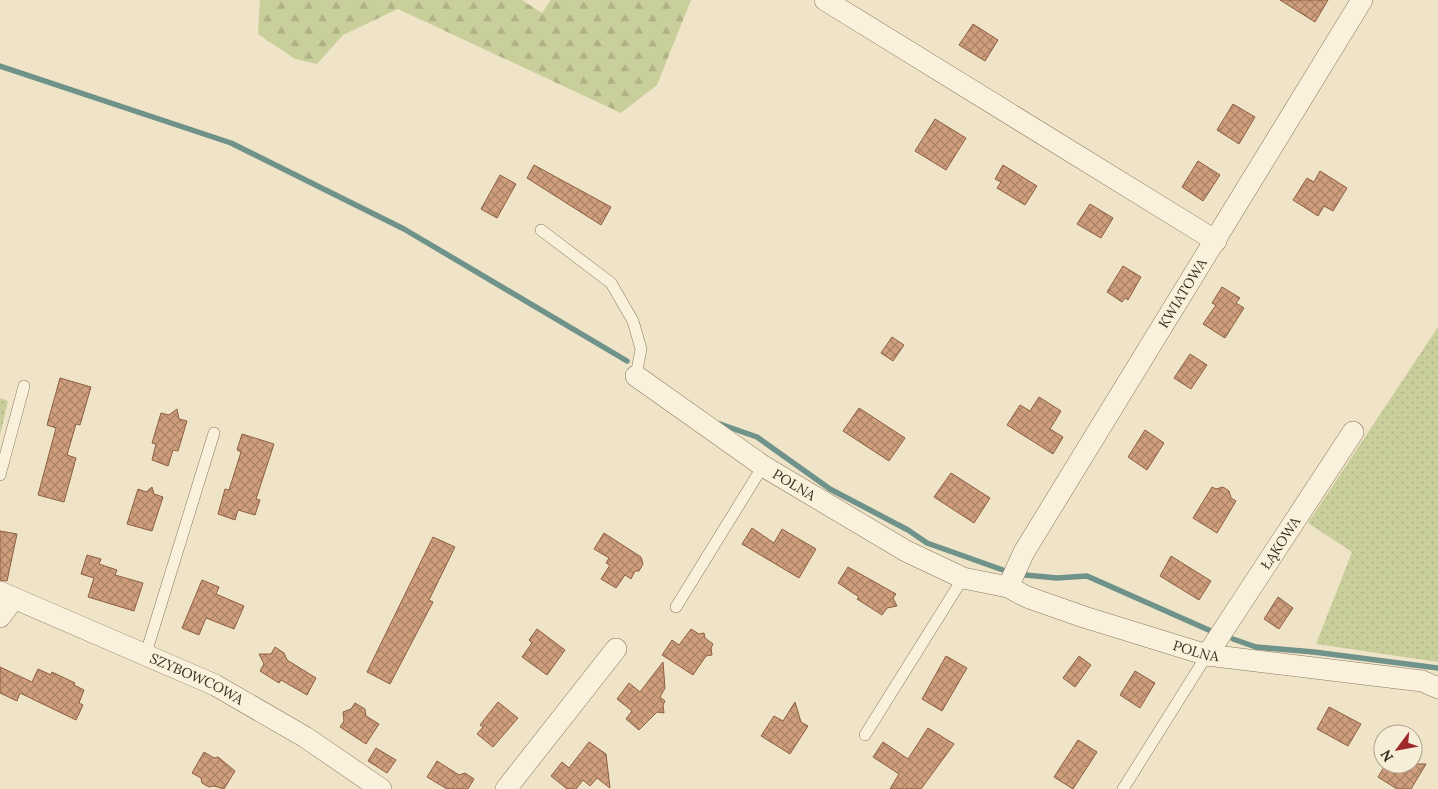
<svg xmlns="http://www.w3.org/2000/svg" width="1438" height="789" font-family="Lora,serif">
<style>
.grass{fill:url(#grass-dots)}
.forest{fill:url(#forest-firs)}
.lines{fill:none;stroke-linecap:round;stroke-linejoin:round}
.stream{stroke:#6f938a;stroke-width:5.5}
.building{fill:url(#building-cross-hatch);stroke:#8d5f41}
.lane-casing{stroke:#8d765c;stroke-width:12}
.street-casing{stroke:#8d765c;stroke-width:22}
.lane{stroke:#faf1dc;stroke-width:11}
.street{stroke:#faf1dc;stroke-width:21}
.labels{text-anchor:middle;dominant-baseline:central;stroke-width:4;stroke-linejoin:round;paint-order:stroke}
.street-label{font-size:14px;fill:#3d2e20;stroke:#f7eed8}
</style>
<defs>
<pattern id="grass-dots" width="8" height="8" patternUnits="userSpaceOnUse" patternTransform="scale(1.25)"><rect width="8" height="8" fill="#c9cf9b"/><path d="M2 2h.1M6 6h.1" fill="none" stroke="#aeb285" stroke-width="1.8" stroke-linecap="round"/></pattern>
<pattern id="forest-firs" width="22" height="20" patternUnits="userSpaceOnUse" patternTransform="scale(1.25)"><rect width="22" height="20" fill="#c9cf9b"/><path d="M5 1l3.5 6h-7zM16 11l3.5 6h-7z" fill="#aeb285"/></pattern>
<pattern id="building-cross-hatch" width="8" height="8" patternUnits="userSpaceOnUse" patternTransform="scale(1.25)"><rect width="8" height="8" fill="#cf9f7d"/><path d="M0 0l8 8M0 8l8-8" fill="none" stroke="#a98266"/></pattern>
</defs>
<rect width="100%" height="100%" fill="#f0e4c8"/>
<!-- grass -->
<g class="grass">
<polygon points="1438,327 1438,662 1316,644 1352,552 1308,523"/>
<polygon points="0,398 8,401 0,436"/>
</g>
<!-- forest -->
<polygon class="forest" points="260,0 522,0 542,13 551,0 691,0 657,85 621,113 398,9 343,35 317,64 295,59 258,34"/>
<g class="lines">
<!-- stream -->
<g class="stream">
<polyline points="0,66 231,143 404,229 627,361"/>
<polyline points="720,424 757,437 830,489 908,530 927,543 1003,570"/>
<polyline points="1025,575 1057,578 1087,576 1211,631"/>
<polyline points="1233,639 1256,647 1314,652 1438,668"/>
</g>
</g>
<!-- building -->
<g class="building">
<polygon points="1280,0 1328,0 1315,22"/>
<polygon points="973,24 998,40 985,61 959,45"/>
<polygon points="1233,104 1255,117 1239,144 1217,130"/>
<polygon points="935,119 966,138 946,170 915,151"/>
<polygon points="1198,161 1220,175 1203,201 1182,187"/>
<polygon points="534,165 611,207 601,225 527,178"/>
<polygon points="1003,165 1037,186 1025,205 997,188 1001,182 995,179"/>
<polygon points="1320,171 1347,188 1333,211 1324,206 1318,216 1293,200 1307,178 1314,182"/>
<polygon points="500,175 516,184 497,218 481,209"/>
<polygon points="1090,204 1113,218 1101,238 1077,224"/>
<polygon points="1123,266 1141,277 1128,300 1125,298 1122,302 1107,292"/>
<polygon points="1222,287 1240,298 1236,303 1244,308 1225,338 1203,324 1216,305 1212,303"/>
<polygon points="892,337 904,345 893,361 881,353"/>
<polygon points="1190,354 1207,365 1191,389 1174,378"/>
<polygon points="60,378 91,387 80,425 76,424 67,455 76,458 64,502 38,495 56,428 47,425"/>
<polygon points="1039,397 1061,411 1050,429 1063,437 1053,454 1007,425 1020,405 1030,411"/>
<polygon points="859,408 905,438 889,461 843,431"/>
<polygon points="177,409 179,419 187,421 178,451 173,450 168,466 152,460 156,444 152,443 161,413 169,415"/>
<polygon points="1145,430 1164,443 1147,470 1128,457"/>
<polygon points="242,434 274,444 256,499 260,500 255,515 238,510 235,520 218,514 225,489 229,490 241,452 237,450"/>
<polygon points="951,473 990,498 974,523 934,497"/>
<polygon points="152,487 154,494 163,497 152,531 127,524 138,489 146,492"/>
<polygon points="1212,487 1216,489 1223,487 1229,491 1231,498 1236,501 1217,533 1193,518"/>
<polygon points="752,528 774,543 782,529 816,549 799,578 742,544"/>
<polygon points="0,531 17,534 7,581 0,580"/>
<polygon points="604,533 641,557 643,564 639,571 635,571 631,579 625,575 616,588 601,579 610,565 606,563 609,558 594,549"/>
<polygon points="433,537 455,547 429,600 433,602 390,684 367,672"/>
<polygon points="87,555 101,559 99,564 117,570 115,575 143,583 134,611 88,597 94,578 81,574"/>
<polygon points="1171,556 1211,581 1199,600 1160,576"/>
<polygon points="848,567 896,594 893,598 897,606 887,608 882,615 857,599 859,597 838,583"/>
<polygon points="202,580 219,587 216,594 244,606 234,629 206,618 199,635 182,628"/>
<polygon points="1278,597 1293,608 1279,629 1264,619"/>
<polygon points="537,629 565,650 547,675 522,657 532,643 529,640"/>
<polygon points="691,629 699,634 704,633 705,638 713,644 711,648 712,655 706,656 693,675 662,655 672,640 679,645"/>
<polygon points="275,647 284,653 287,660 316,678 307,695 281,680 279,683 260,671 264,664 259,654 271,654"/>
<polygon points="946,656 967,668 942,711 922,699"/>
<polygon points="1079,656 1091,665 1075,687 1063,678"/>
<polygon points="663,662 665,688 660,697 665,701 663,705 664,713 657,712 639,730 626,719 632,711 617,699 629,683 640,692"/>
<polygon points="0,667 32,682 38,669 51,675 52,672 75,683 74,685 84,690 79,703 83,705 76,720 20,693 17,701 0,693"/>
<polygon points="1135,671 1155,683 1140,708 1120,695"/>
<polygon points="498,702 518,718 493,747 477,734 483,727 480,725"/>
<polygon points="795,702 801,722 808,726 790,754 761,736 774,716 783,721"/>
<polygon points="355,703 365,709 366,716 379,724 366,744 340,727 344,721 343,712 351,709"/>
<polygon points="1329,707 1361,724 1348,746 1317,729"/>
<polygon points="928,728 954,744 921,789 890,789 899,774 873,757 883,742 908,759"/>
<polygon points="1078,740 1097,752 1073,789 1054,777"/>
<polygon points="589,742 606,754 610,788 597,778 590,786 583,780 576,789 567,789 551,776 562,762 569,768"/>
<polygon points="376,748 396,760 387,773 368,761"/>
<polygon points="204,752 214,758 218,757 235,771 224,789 214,786 209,787 202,783 201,778 192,773"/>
<polygon points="437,761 459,775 465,773 474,779 468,789 447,789 427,777"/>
<polygon points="1386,764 1426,764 1411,789 1397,789 1378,777"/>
</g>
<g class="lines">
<!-- lane casing -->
<g class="lane-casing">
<g id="lane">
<polyline points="541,230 611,283 633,321 641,349 636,376"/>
<polyline points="0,475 24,386"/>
<polyline points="676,607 763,466"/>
<polyline points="146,653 214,433"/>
<polyline points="865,735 963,578"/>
<polyline points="1123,789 1207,655"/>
</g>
</g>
<!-- street casing -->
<g class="street-casing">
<g id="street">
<polyline points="825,0 1216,241"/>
<path id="s1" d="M 636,376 L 763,466 L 906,551 L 963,578 L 1008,587 L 1027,597 L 1084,617 L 1207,655 L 1422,681 L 1438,688"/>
<path id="s2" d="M 1008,587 L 1024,552 L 1362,0"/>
<path id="s3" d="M 0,592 L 215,685 L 305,737 L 381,789"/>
<polyline points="0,617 14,598"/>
<path id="s4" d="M 1207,655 L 1353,432"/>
<polyline points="506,789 616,649"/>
</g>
</g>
<!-- lane -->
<use href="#lane" class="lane"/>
<!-- street -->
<use href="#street" class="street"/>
</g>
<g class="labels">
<!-- street labels -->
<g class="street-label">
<text stroke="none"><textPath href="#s2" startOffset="342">KWIATOWA</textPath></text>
<text stroke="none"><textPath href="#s1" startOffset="192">POLNA</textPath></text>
<text stroke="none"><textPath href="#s4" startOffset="134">ŁĄKOWA</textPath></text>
<text stroke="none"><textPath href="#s1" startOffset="630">POLNA</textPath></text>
<text stroke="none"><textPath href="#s3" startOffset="215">SZYBOWCOWA</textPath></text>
</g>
</g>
<!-- north arrow -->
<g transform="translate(1398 749) rotate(238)"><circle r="24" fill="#f7eed8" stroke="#ada18e"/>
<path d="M0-4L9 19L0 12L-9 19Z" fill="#9e2a2b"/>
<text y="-8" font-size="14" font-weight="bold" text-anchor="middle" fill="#3d2e20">N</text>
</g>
</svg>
